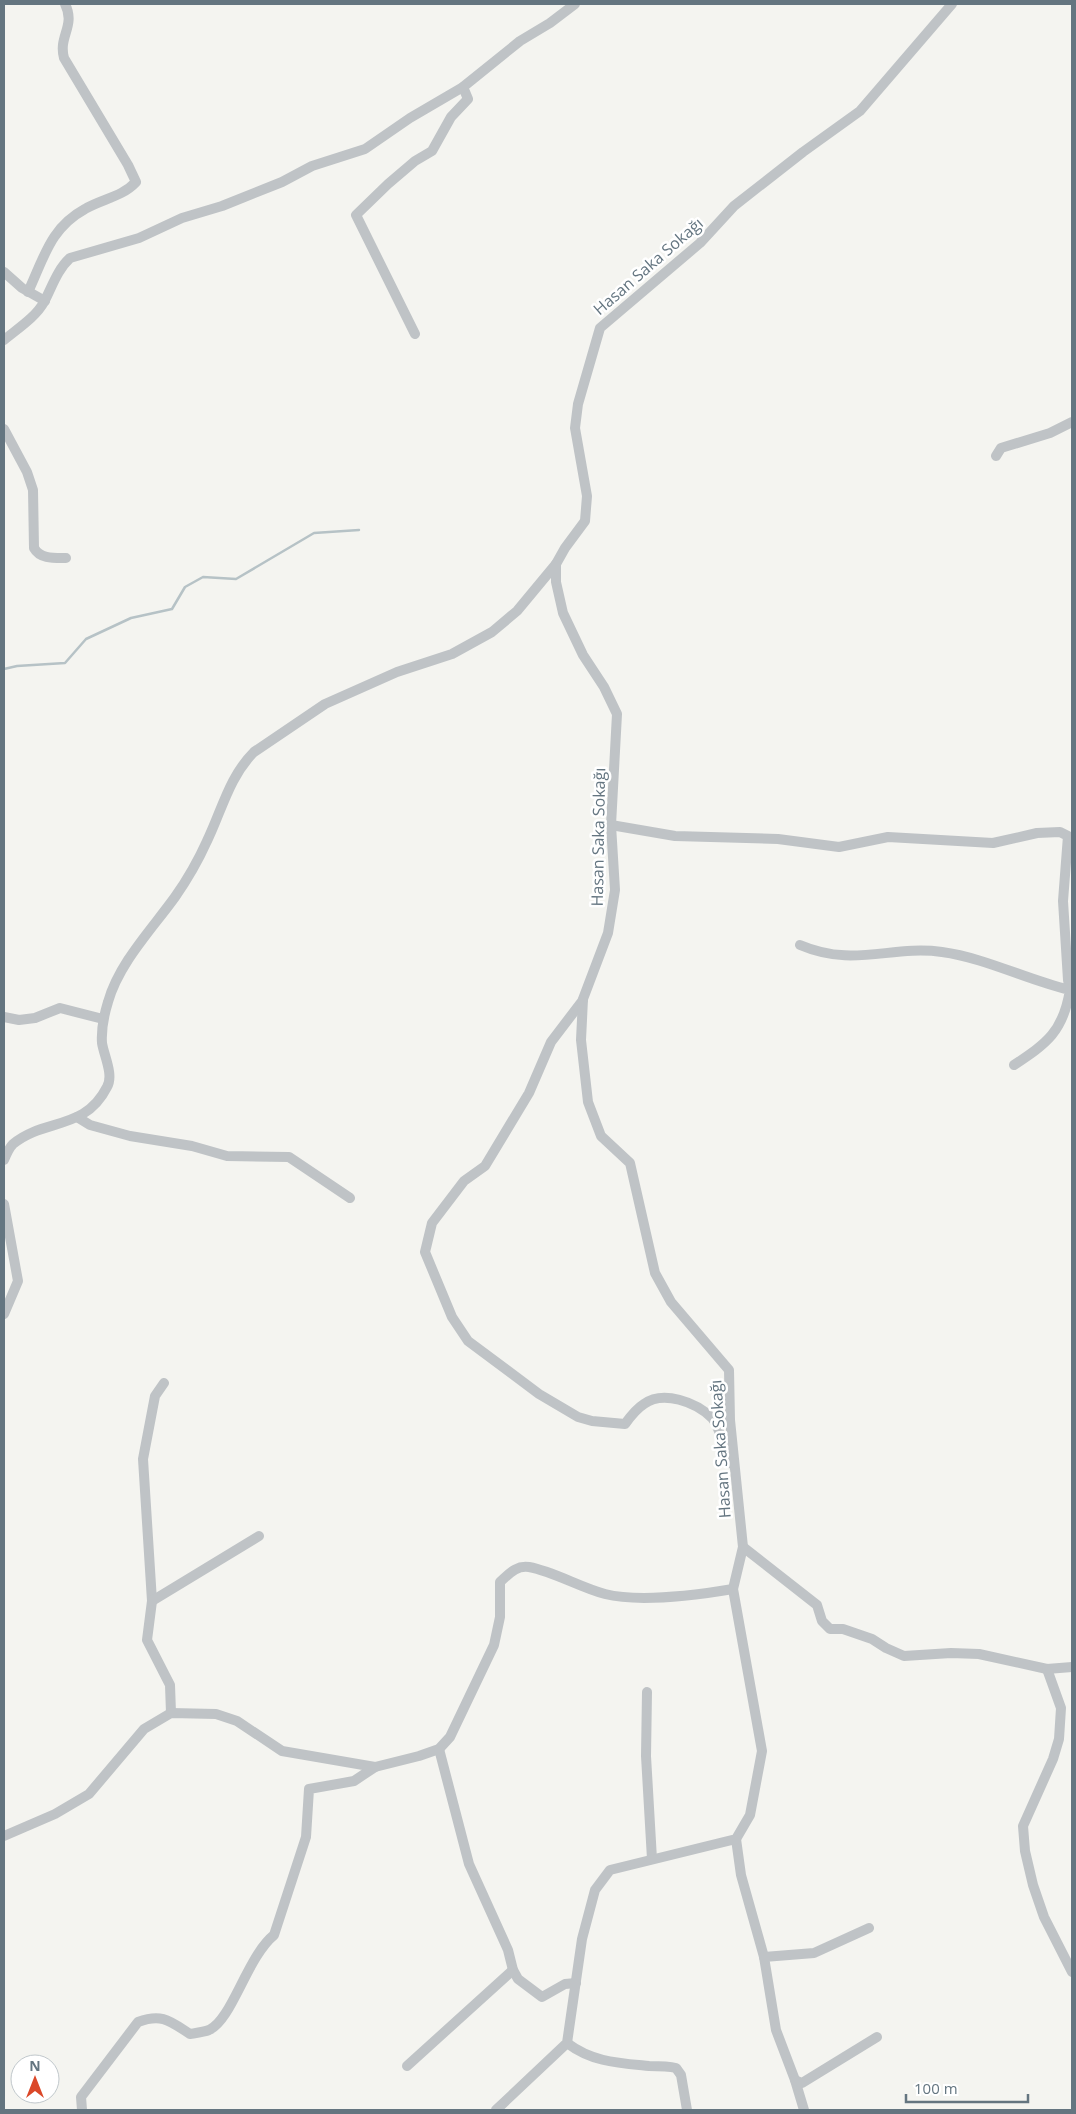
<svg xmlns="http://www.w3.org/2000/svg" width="1076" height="2114" font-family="'Open Sans',sans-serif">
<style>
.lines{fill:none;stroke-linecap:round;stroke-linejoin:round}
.stream{stroke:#b6c2c6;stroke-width:2.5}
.minor{stroke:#bfc3c6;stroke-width:10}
.labels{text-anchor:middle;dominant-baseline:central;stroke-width:5;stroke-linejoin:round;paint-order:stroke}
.street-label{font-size:16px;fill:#647580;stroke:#fff}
</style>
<rect width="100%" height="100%" fill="#f4f4f0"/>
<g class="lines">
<!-- stream -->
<polyline class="stream" points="4,669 17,666 65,663 86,639 131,618 172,609 185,587 203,577 236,579 314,533 359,530"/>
<!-- minor -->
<g class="minor">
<polyline points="4,272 22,288 45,301"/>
<path d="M 28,292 C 44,258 50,228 85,209 C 102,199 122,197 136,182 L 128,165 L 64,58 C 58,36 76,26 65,4"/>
<polyline points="415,334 356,215 388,184 415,161 432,151 451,117 468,99 463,87"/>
<path d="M 4,340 C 17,329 36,317 44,302 C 52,287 57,270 70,258 L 139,238 L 182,218 L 222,206 L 282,182 L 312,166 L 365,149 L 410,118 L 463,87 L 520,41 L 550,23 L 575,4"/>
<path d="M 4,429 L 27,472 L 33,490 L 34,548 C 40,559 54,558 66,558"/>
<polyline points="996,456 1001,448 1050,433 1072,422"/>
<polyline points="611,825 675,836 778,839 839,847 888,837 993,843 1037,833 1060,832 1068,836 1063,901 1068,980 1070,990 1072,991"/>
<path d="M 800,945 C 854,968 890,945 942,952 C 986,958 1027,980 1070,990 C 1063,1032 1047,1043 1014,1065"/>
<path d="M 583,1000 L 551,1042 L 529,1093 L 485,1166 L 464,1181 L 432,1223 L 425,1252 L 452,1317 L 468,1341 L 539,1394 L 578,1417 L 592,1421 L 625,1424 C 630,1417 636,1409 644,1404 C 663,1390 696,1402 712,1418 C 716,1422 729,1456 732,1464"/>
<polyline points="4,1017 19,1020 35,1018 60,1008 103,1019"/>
<polyline points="77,1117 90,1125 130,1136 192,1146 227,1156 289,1157 350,1198"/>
<path d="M 4,1160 C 6,1155 9,1148 13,1144 C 44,1118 85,1131 107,1087 C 114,1075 104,1056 102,1043 C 101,1029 104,1015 108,1002 C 119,963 152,929 175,897 C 187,880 198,861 207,841 C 222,810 229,777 254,752 L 325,704 L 397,672 L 452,654 L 492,632 L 517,611 L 556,564"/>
<polyline points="4,1204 18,1281 4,1314"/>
<polyline points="164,1383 155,1396 143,1459 152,1601 147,1640 170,1685 171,1713"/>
<polyline points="743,1547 817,1605 822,1621 830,1629 843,1629 872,1639 886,1648 904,1656 951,1653 979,1654 1047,1669 1072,1667"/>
<polyline points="152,1601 259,1536"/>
<polyline points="1047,1669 1061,1708 1059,1739 1053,1759 1023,1826 1025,1851 1033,1885 1044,1917 1072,1972"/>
<polyline points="647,1692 646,1756 652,1859"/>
<polyline points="439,1749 469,1864 508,1950 513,1970 518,1979 542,1997 565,1984 576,1983"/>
<path d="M 375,1767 L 419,1756 L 439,1749 L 450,1737 L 494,1645 L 500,1617 L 500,1582 C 509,1574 516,1565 529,1567 C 555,1572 579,1587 605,1594 C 641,1603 697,1595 733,1589"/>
<path d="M 4,1836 L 55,1814 L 89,1794 L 144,1729 L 171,1713 L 216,1714 L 237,1721 L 282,1751 L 375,1767 L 354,1781 L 309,1789 L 306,1837 L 274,1935 C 247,1957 232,2020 209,2030 C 204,2032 196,2033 190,2034 C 170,2021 162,2013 138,2022 L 81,2097 L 82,2110"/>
<polyline points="736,1839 741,1875 764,1957 776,2030 795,2080 804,2110"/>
<polyline points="764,1957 814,1953 869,1928"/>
<path d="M 567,2043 C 592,2062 618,2063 649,2066 C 658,2066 668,2066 676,2068 L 681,2075 L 687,2110"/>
<polyline points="407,2066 513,1970"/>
<polyline points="795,2080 802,2083 877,2037"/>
<polyline points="496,2110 567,2043 582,1939 595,1890 610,1870 736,1839 750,1815 762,1751 733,1589 743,1547 730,1420 729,1370 671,1302 655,1273 630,1163 601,1136 588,1102 581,1040 583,999 608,933 615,890 611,825 617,714 604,687 583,655 563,613 556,582 556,564 565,548 585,521 587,496 575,428 578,404 600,328 700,243 734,206 803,152 860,111 952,4"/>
</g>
</g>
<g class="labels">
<!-- street labels -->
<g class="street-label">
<text transform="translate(648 266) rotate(-41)">Hasan Saka Sokağı</text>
<text transform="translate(598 837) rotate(-89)">Hasan Saka Sokağı</text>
<text transform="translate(720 1449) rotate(-94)">Hasan Saka Sokağı</text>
</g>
</g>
<!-- border -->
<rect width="1076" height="2114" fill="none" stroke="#647580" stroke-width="10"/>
<!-- north arrow -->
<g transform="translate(35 2079)"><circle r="24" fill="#ffffff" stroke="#c1c8cc"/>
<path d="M0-4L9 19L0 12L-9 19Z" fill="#db4829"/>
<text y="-8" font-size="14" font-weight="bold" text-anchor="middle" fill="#647580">N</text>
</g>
<!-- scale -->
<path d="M906 2094v8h122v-8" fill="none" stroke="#647580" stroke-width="2.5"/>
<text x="914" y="2094" font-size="15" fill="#647580" stroke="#ffffff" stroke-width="4" paint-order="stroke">100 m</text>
</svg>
